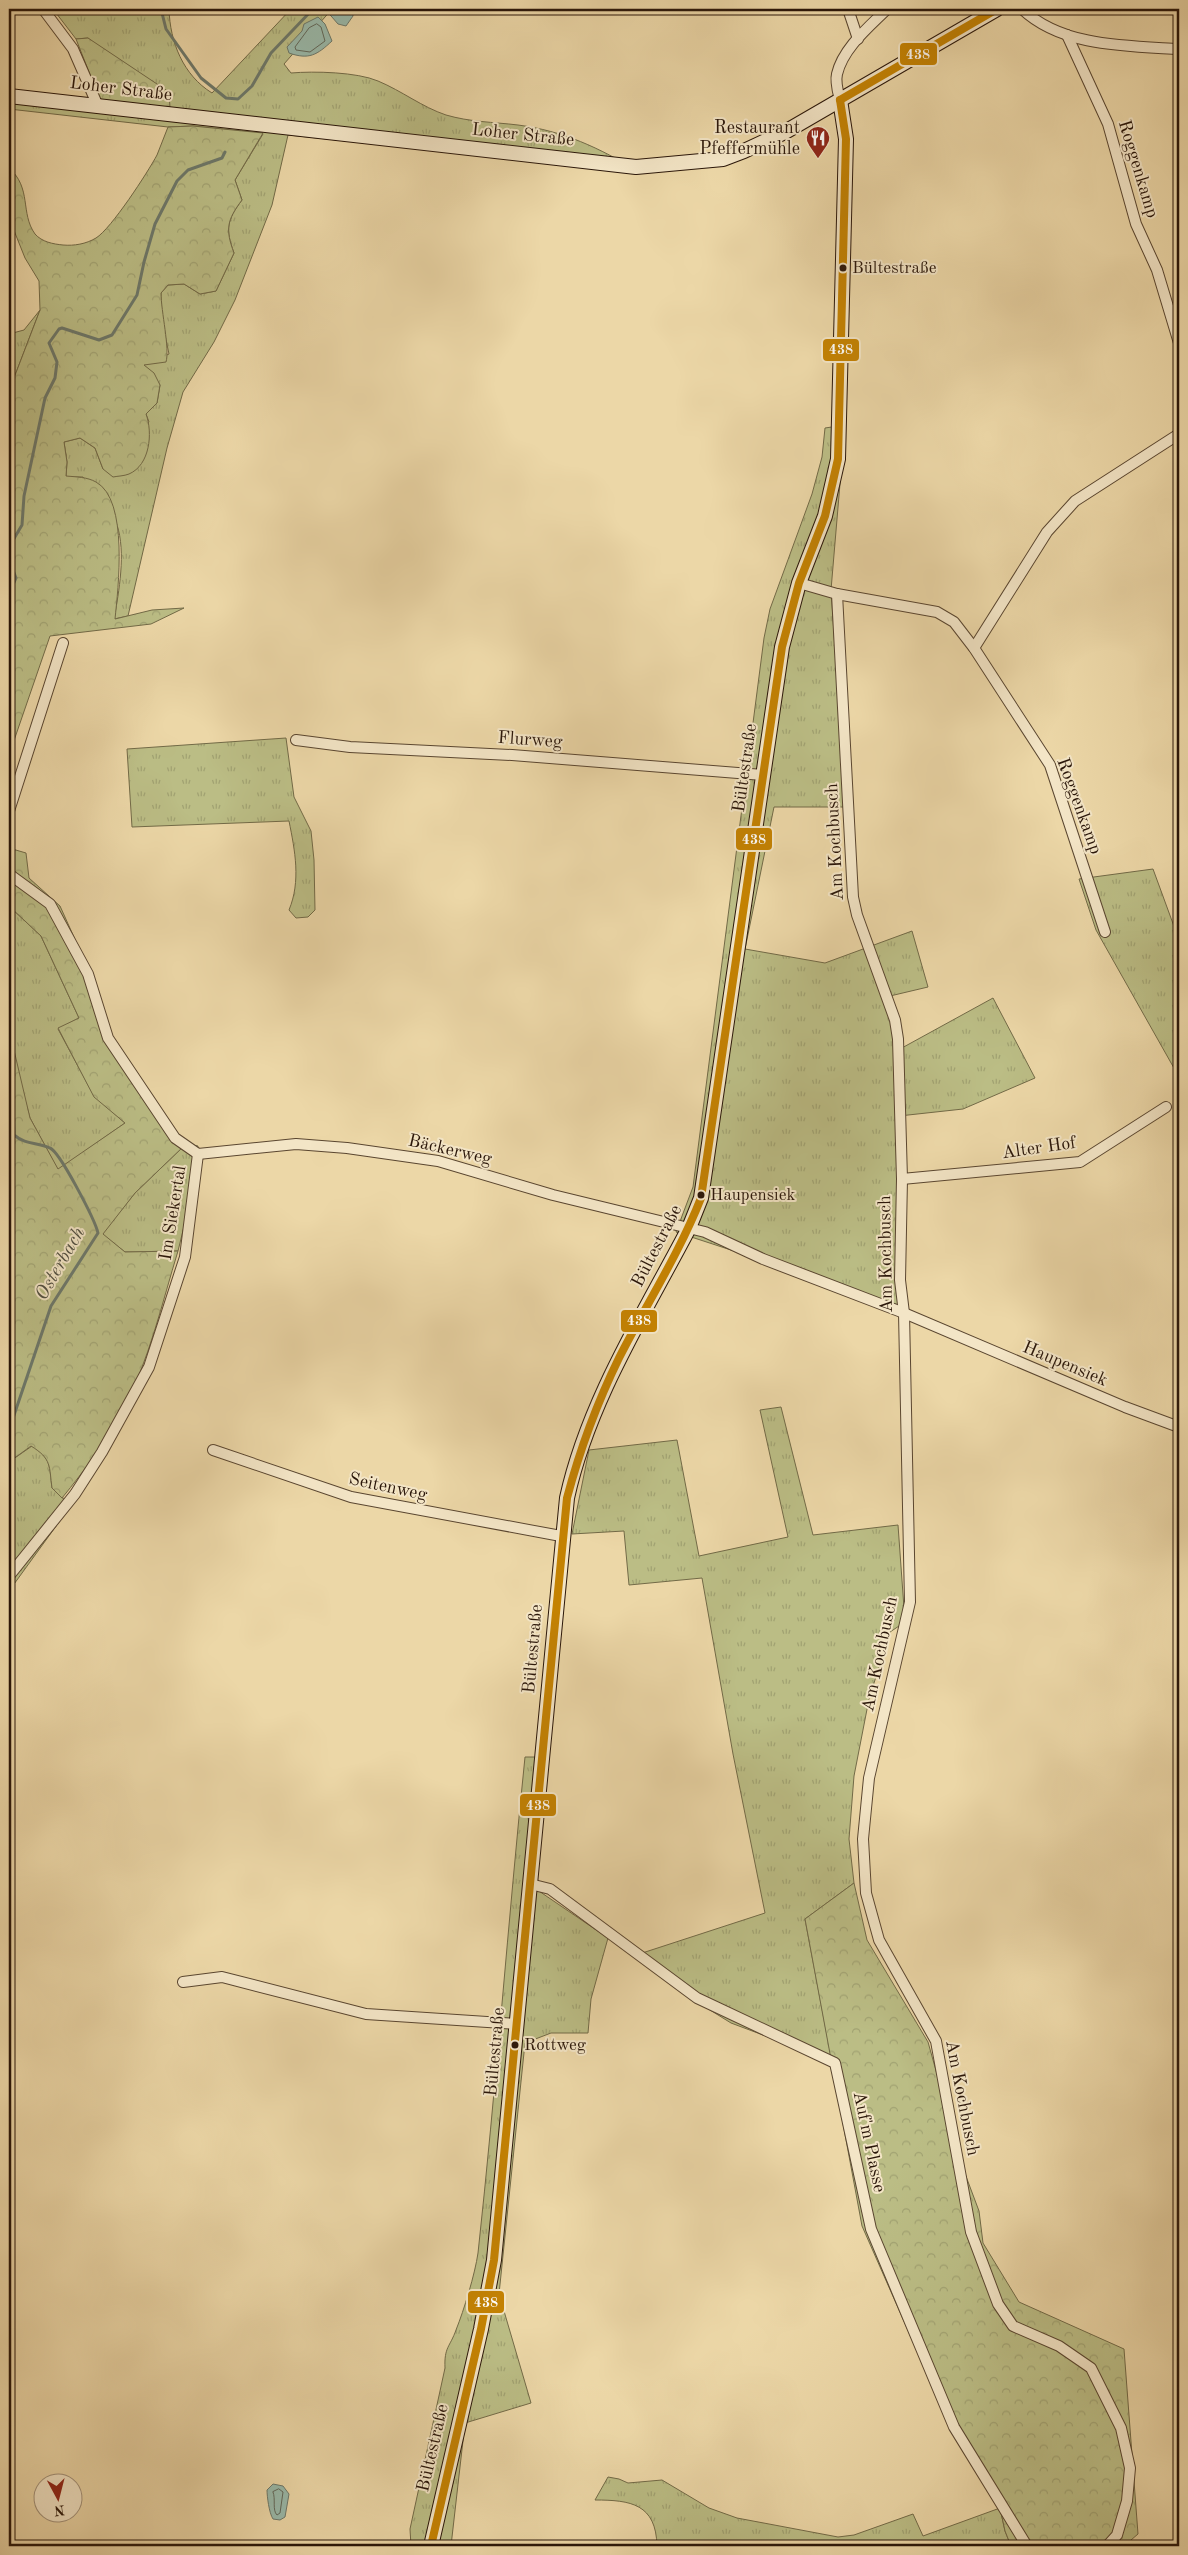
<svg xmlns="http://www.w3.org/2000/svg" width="1188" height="2555" font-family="'Old Standard TT',serif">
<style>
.grass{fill:url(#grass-tufts);stroke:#726a47}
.forest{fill:url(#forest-crowns);stroke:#726a47}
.water{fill:#99b9aa;stroke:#6d786a}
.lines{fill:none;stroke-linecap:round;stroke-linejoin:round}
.shore{stroke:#62685a;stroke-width:1}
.stream{stroke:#6d786a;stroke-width:3}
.street-casing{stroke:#5a4630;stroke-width:12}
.secondary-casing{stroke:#2a1609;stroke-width:16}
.street{stroke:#f3e5c6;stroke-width:10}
.secondary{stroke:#f3e5c6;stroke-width:14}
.bus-1-casing{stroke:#f3e5c6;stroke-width:11}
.bus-1{stroke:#c48202;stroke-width:8}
.bus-dot{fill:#2a1609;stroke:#f3e5c6;stroke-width:2}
.labels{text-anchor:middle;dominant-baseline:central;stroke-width:4;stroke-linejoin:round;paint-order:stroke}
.bus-label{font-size:17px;fill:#2a1609;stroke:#f3e5c6;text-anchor:start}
.street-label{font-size:18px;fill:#2a1609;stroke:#f3e5c6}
.poi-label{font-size:18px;fill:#2a1609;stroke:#f3e5c6;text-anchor:end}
.water-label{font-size:19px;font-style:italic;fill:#514f41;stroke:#f3e5c6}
.line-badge{stroke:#f3e5c6;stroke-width:2}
.badge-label{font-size:14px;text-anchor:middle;font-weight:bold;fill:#fff}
</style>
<defs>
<pattern id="grass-tufts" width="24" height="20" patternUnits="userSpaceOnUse" patternTransform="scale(1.25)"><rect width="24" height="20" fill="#bbbd85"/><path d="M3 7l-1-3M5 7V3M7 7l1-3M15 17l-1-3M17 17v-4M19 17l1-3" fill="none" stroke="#a1a272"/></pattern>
<pattern id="forest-crowns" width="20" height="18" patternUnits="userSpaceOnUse" patternTransform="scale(1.25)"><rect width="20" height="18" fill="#bbbd85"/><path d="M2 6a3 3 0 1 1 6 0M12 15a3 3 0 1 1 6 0" fill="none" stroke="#a1a272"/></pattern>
</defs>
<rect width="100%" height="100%" fill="#ecd7a7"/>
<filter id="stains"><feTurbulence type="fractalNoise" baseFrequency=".004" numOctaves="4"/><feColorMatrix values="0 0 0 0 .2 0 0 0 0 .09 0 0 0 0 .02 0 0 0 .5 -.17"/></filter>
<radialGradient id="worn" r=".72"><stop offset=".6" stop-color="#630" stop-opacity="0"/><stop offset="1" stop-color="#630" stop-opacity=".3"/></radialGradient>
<!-- grass -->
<g class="grass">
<path d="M 53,9 L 169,9 C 170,42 183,75 212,93 L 291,9 L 332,9 L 284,64 L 291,73 C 314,71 357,72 378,81 C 402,91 422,107 446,115 C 470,122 493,122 518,125 C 564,131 599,148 638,171 L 288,135 L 272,205 L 235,300 L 214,342 L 183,392 L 167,448 L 128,616 L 114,619 C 119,592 126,552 117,525 C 113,514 92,489 83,477 L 66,477 L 67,462 L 64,442 L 80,438 L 95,448 L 103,469 L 149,422 L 146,414 L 157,403 L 160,385 L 144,365 L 169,354 L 161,316 L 161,293 L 168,285 L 184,284 L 200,294 L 216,291 L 234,253 C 225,229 227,220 242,200 L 235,180 L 263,134 L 193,126 L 168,127 L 9,109 L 9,89 L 169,108 L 88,38 L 76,39 Z"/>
<polygon points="40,310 9,391 9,334 24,330"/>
<polygon points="845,425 831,590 846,807 774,807 745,949 825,963 912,931 928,987 890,996 900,1049 993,998 1035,1078 963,1109 899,1116 902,1306 676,1232 693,1187 764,638 770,609 812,494 822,457 825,428"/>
<path d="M 286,738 L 294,797 L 311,831 L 314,860 L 315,910 L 308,917 L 296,918 L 289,910 C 301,881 295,851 289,821 L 132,827 L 127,749 Z"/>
<polygon points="1153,869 1179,940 1179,1077 1096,930 1079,879"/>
<polygon points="9,906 41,936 79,1018 58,1029 94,1096 125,1123 58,1170 30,1118 14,1060 9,1029"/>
<polygon points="186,1144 198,1146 191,1198 178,1251 125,1252 102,1234 135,1193"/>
<polygon points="781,1407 813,1535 898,1525 905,1622 890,1632 869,1699 854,1776 849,1839 854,1883 805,1919 833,2067 787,2044 731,2023 689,1997 633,1956 765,1913 733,1754 702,1578 629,1585 624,1531 572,1534 589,1450 677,1440 699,1556 788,1537 760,1410"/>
<path d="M 32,1446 C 52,1459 49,1466 52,1488 L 62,1498 L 75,1500 L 9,1591 L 9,1462 Z"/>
<path d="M 525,1757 L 547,1757 L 533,1887 L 608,1938 L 591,1999 L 588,2033 L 551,2033 L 525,2043 L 499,2294 L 531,2403 L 465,2423 L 451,2546 L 411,2546 L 410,2529 L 445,2368 C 444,2347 450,2347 456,2330 C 464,2310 475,2274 478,2253 C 496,2088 508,1922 525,1757 Z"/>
<path d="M 608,2477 L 619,2479 L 628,2483 L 662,2480 L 709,2508 L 737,2518 L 838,2537 L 854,2535 L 913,2514 L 923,2536 L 1000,2508 L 1005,2531 L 1011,2546 L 657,2546 C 656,2504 631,2500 595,2500 Z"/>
</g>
<!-- forest -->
<g class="forest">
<polygon points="88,38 169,92 170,108 100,100 76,39"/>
<path d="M 193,126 L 263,133 L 235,180 L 242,200 C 227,220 225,229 234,253 L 216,291 L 200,294 L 184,284 L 168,285 L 161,293 C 161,311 170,349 166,362 L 144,365 L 154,373 L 160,385 L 157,403 L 146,414 C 153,433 150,465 129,474 C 124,476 118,476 113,477 L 103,469 L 95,448 L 80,438 L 64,442 L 67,462 L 66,476 C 77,477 87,477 96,482 C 129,500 118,589 115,619 L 152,610 L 184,608 L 151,624 L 50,636 L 9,755 L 9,391 L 40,310 L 39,281 L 25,258 L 9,218 L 9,168 C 32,188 20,213 35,234 C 42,242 53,244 63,245 C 74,246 86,244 96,238 C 111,229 148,172 157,155 C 161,146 164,136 168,127 Z"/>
<path d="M 9,848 L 26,853 L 29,878 L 60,906 L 87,966 L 109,1040 L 174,1137 L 186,1144 L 135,1193 L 103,1234 L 125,1252 L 178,1251 C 162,1303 149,1361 123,1410 C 106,1441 85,1470 62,1498 L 52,1488 C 49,1466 52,1459 31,1446 L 9,1462 L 9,1029 L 30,1118 L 58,1169 L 125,1123 L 94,1097 L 58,1028 L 79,1018 L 41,936 L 9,906 Z"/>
<polygon points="854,1883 867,1940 928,2042 964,2171 979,2211 983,2243 1019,2302 1124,2349 1138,2534 1124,2546 1011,2546 1005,2531 1000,2508 951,2428 862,2226 805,1919"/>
</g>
<!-- water -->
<g class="water">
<polygon points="325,9 353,9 353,16 346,26 338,24"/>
<path d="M 318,17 L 325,24 L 332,41 C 317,55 309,60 289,53 L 287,47 L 302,31 L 304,24 Z"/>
<path d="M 273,2484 L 283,2486 L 289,2494 L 285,2517 L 280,2520 L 273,2519 C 269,2513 267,2496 267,2490 Z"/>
</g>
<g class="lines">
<!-- shore -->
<g class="shore">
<polygon points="317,24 321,27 325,41 310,52 296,50 295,47 309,28"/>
<path d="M 279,2489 L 283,2492 L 280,2513 L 277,2515 C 272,2510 276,2499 273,2492 Z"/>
</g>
<!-- stream -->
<g class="stream">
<polyline points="161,9 166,29 201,78 226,98 238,99 252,86 271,53 313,9"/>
<polyline points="9,547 22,525 24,496 45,398 55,378 57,362 49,343 59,329 62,328 99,340 112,335 137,295 144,262 155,224 177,181 188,170 222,158 225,152"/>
<polyline points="9,560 16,578 9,594"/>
<path d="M 9,1055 L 12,1062 L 14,1135 C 26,1145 37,1142 50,1148 C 60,1152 95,1220 98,1233 L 51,1306 L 9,1430"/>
</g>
<!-- street casing -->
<g class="street-casing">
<g id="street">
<polyline points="43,9 73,49 97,104"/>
<polyline points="848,9 858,39"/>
<path d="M 1022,9 C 1062,47 1127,46 1179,49"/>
<polyline points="1067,35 1108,124 1136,224 1157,270 1179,343"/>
<path d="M 840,100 C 838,92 835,82 837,74 C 843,48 869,27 887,9"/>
<polyline points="799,583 837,594 937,612 954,622 974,648 1050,765 1105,932"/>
<polyline points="837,594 853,897 857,915 895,1020 898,1039 902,1179 900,1280 904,1313 910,1602 869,1778 863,1839 866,1893 879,1940 936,2041 971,2232 998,2304 1013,2326 1059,2346 1091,2368 1121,2428 1130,2468 1127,2501 1117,2535 1107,2546"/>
<polyline points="974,648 1047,532 1075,501 1179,434"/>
<polyline points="296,740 350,747 512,755 763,775"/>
<polyline points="9,811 63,643"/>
<polyline points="9,874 50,904 88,974 108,1038 175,1138 198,1154"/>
<polyline points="198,1154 296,1144 347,1148 438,1161 553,1195 705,1232 763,1259 904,1313 1125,1407 1179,1427"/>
<polyline points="902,1179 1080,1162 1166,1107"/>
<polyline points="213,1450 351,1497 561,1536"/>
<polyline points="9,1576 75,1494 102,1452 149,1367 185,1257 198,1154"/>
<polyline points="530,1884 550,1889 697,1998 835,2063 871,2229 954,2427 1027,2546"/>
<polyline points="183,1982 222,1977 366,2014 517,2024"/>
</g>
</g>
<!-- secondary casing -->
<g class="secondary-casing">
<g id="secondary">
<polyline points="9,96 636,167 723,159 744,151 785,132 997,9"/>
<path d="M 431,2546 L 481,2329 L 494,2260 L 567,1498 C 588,1402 644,1314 689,1228 L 701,1198 L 782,647 L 799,583 L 825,516 L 838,459 L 846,139 L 840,100"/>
</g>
</g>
<!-- street -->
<use href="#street" class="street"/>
<!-- secondary -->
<use href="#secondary" class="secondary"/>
<!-- bus-1 casing -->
<g class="bus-1-casing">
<g id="bus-1">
<polyline points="840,100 997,9"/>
<path d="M 431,2546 L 481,2329 L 494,2260 L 567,1498 C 580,1449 597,1403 619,1358 C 646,1305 679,1254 701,1198 L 782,647 L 799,583 L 825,516 L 838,459 L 846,139 L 840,100"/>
</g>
</g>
<!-- bus-1 -->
<use href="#bus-1" class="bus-1"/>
</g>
<!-- icons -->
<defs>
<g id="restaurant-pin" transform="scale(1.25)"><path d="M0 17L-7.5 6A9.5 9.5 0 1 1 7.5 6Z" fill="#8f2418" stroke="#f3e5c6"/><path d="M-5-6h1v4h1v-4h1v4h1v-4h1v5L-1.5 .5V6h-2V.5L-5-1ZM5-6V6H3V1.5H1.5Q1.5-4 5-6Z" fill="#fff"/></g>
</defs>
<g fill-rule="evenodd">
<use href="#restaurant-pin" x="818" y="138"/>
</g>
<!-- markers -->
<g class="bus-dot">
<circle cx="843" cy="268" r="4.5"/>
<circle cx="701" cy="1195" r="4.5"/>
<circle cx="515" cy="2045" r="4.5"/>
</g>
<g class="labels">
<!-- bus labels -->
<g class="bus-label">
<text x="852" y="268">Bültestraße</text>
<text x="710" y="1195">Haupensiek</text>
<text x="524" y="2045">Rottweg</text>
</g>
<!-- street labels -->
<g class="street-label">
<text transform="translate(121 89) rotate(7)">Loher Straße</text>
<text transform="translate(523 135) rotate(6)">Loher Straße</text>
<text transform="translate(1138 169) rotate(73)">Roggenkamp</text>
<text transform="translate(530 740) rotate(4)">Flurweg</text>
<text transform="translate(745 768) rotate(-82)">Bültestraße</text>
<text transform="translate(1079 806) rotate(70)">Roggenkamp</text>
<text transform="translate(835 842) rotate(-93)">Am Kochbusch</text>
<text transform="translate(1039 1148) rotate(-8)">Alter Hof</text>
<text transform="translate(450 1150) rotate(13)">Bäckerweg</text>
<text transform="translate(173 1213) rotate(-81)">Im Siekertal</text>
<text transform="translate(657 1246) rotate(-63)">Bültestraße</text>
<text transform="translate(886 1254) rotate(-91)">Am Kochbusch</text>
<text transform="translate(1065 1364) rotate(23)">Haupensiek</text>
<text transform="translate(388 1487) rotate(12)">Seitenweg</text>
<text transform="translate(533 1649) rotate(-85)">Bültestraße</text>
<text transform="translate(880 1654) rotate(-78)">Am Kochbusch</text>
<text transform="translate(495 2052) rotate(-85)">Bültestraße</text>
<text transform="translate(962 2098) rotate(79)">Am Kochbusch</text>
<text transform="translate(869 2142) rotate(78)">Auf'm Plasse</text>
<text transform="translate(433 2448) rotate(-77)">Bültestraße</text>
</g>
<!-- poi labels -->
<g class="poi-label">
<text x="800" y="128">Restaurant<tspan x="800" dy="21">Pfeffermühle</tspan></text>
</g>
<!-- water labels -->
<g class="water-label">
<text transform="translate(61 1264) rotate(-60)">Osterbach</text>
</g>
</g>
<g class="line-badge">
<rect x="899" y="42" width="39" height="24" rx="5" fill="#c48202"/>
<rect x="822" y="338" width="38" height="24" rx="5" fill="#c48202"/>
<rect x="735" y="827" width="38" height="24" rx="5" fill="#c48202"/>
<rect x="620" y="1309" width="38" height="24" rx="5" fill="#c48202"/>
<rect x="519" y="1793" width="38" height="24" rx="5" fill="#c48202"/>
<rect x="467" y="2290" width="38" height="24" rx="5" fill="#c48202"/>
</g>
<g class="badge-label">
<text x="918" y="59">438</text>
<text x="841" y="354">438</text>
<text x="754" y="844">438</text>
<text x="639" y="1325">438</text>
<text x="538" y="1810">438</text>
<text x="486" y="2307">438</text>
</g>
<!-- margin -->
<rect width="1188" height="2555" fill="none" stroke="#ecd7a7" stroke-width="30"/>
<rect x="10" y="10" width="1168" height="2535" fill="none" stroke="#2a1609" stroke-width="2.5"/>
<rect x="15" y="15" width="1158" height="2525" fill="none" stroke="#2a1609"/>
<!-- north arrow -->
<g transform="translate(58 2498) rotate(173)"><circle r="24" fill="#f3e5c6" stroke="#a3927a"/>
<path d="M0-4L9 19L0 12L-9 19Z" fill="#8f2418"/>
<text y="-8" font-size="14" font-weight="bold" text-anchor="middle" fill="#2a1609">N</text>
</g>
<rect width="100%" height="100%" filter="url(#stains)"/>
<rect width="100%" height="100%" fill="url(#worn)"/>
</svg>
